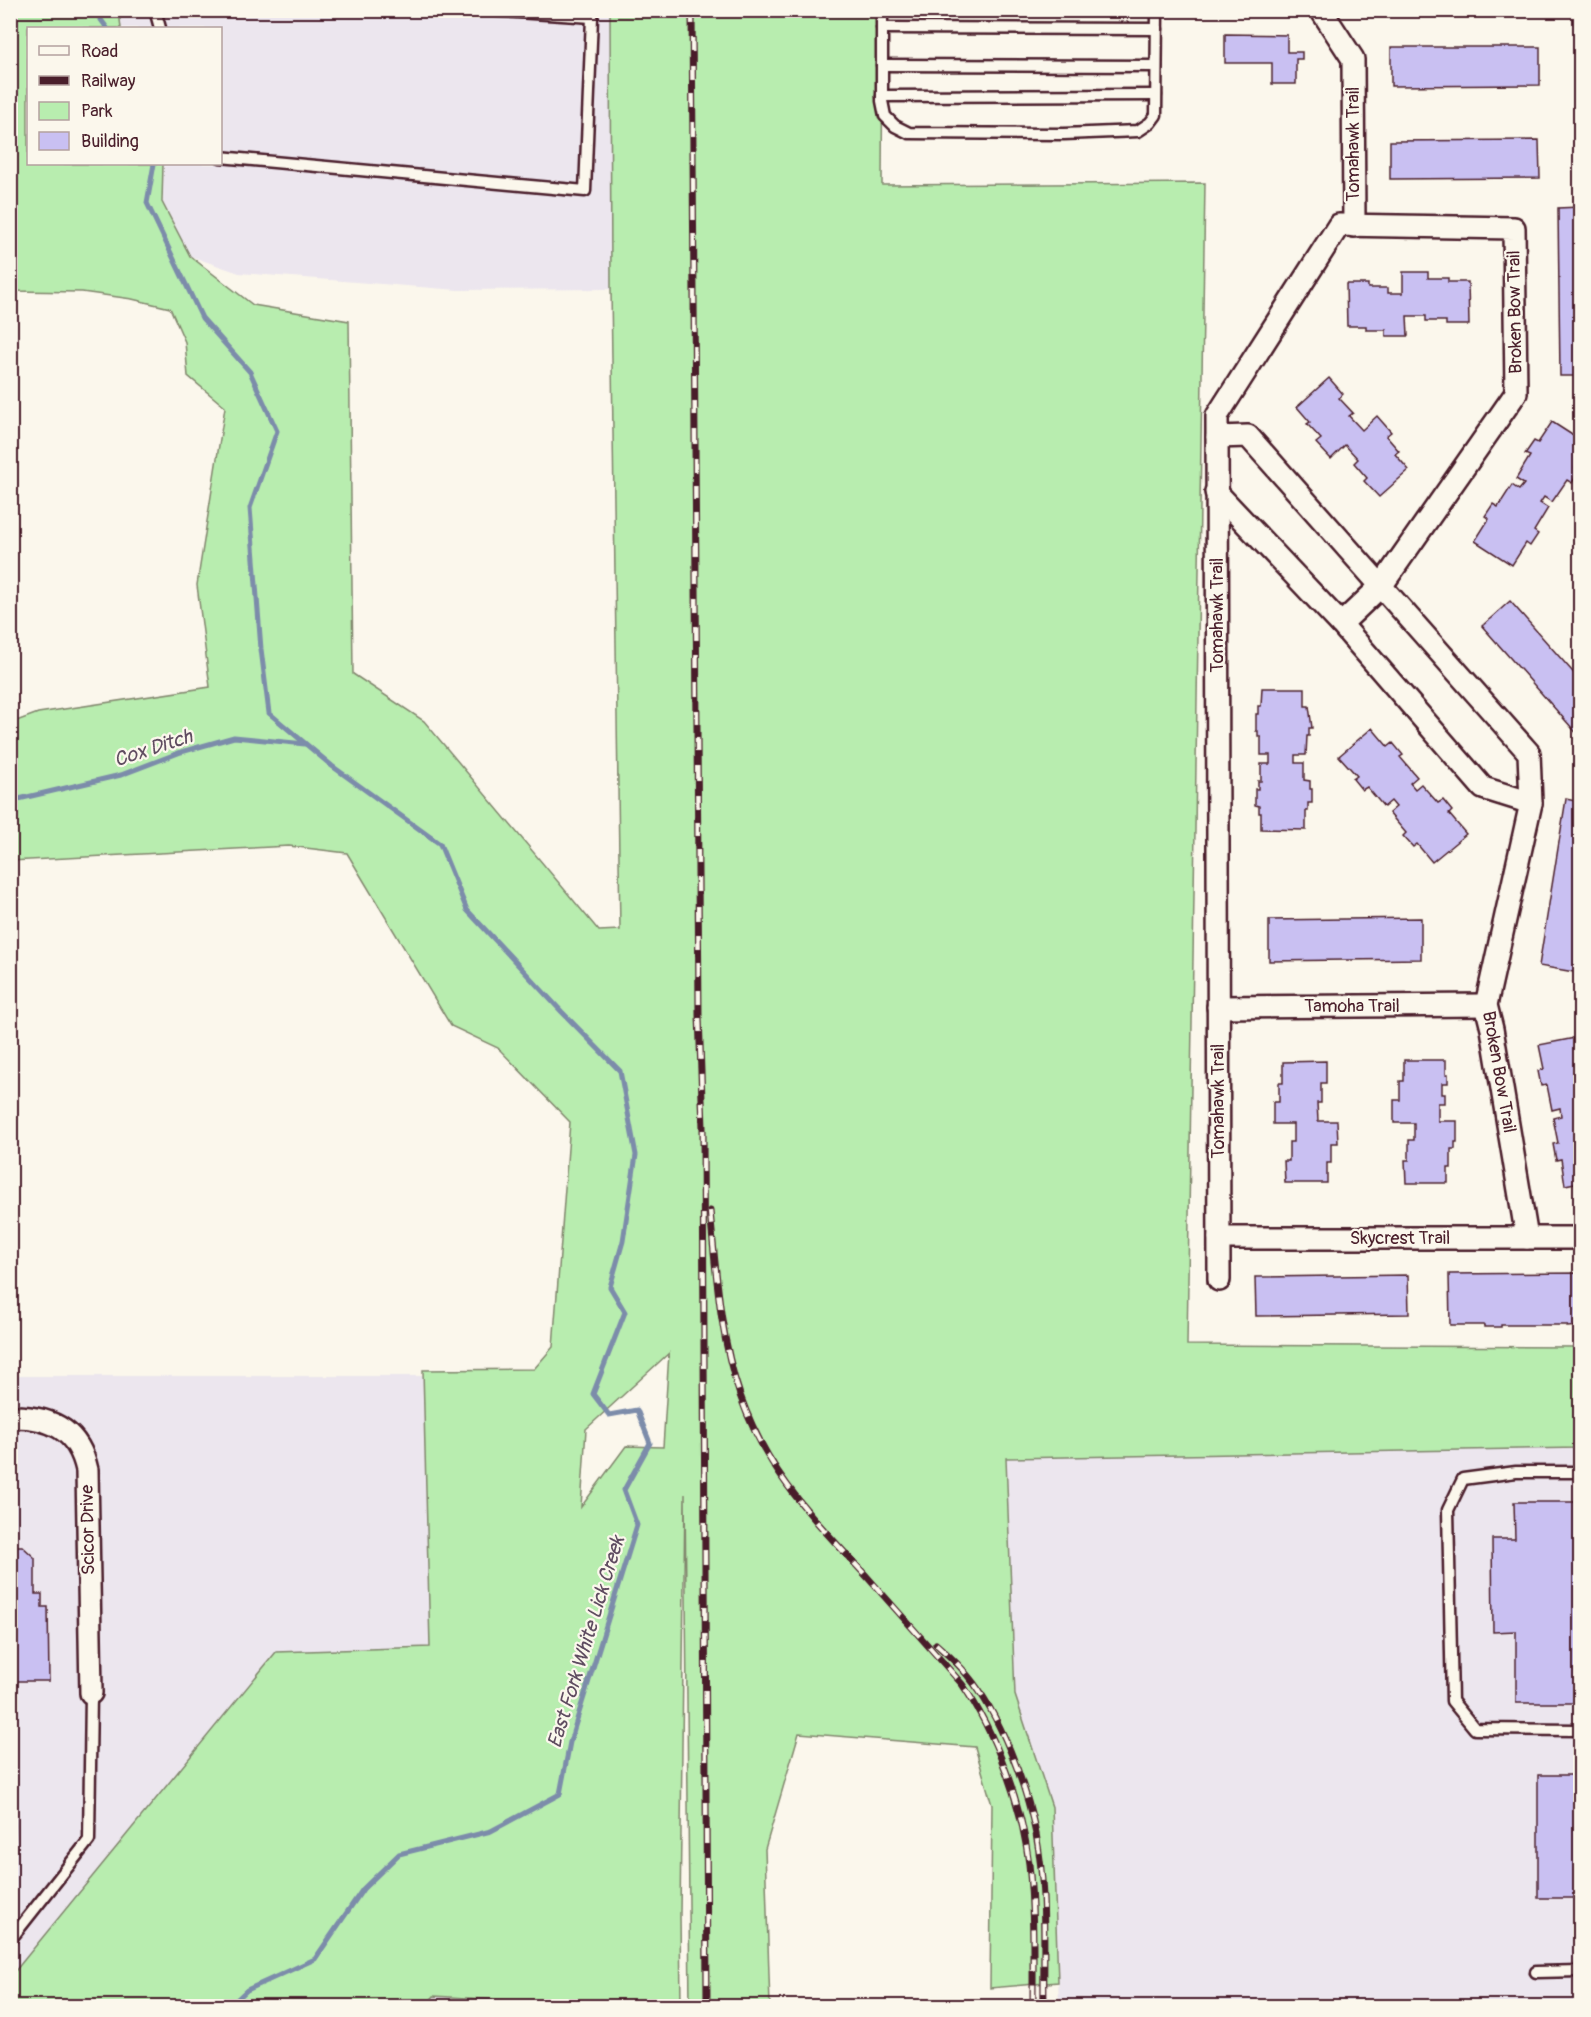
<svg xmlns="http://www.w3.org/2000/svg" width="1591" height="2017" font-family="Pangolin,sans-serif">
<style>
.built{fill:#ece6ee}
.green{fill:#b8edaf;stroke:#81866d;stroke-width:1.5;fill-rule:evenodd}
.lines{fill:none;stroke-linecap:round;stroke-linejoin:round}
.stream{stroke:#7c8caa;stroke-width:5}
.building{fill:#c9c0f2;stroke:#4a1f2b;stroke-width:1.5}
.lane-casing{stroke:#4a1f2b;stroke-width:15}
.street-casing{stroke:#4a1f2b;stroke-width:26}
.lane{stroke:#fbf7ec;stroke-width:10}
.street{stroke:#fbf7ec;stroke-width:21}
.rail-casing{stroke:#4a1f2b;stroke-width:7}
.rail{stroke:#fbf7ec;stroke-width:4.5;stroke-dasharray:14;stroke-linecap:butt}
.labels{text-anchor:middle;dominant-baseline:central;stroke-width:4.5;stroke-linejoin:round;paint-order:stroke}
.street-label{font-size:18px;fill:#4a1f2b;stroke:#fbf7ec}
.water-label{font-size:20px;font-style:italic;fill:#5f4c60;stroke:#fbf7ec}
</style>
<rect width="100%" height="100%" fill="#fbf7ec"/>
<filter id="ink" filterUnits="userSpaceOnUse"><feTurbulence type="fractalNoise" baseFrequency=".0167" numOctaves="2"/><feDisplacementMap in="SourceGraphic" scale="12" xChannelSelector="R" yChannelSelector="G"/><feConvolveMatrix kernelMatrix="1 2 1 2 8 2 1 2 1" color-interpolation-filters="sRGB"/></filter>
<g filter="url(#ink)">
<!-- built -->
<g class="built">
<polygon points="115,11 610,11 611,289 458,290 239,273 190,256 163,203 163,164 220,164 220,28 121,28"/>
<polygon points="11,1376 423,1376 430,1647 276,1652 11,1976"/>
<polygon points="1580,1448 1580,2006 1059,2006 1052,1807 1015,1695 1006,1458"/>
<polygon points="434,1996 554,2003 554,2006 425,2006"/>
</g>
<!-- green -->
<path class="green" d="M 11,11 L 119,11 L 121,28 L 28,28 L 28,164 L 163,164 L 162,202 L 190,256 L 253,305 L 349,321 L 353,674 L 424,721 L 599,931 L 620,930 L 611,289 L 610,11 L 883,11 L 882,185 L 1205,183 L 1187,1345 L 1580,1347 L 1580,1448 L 1006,1458 L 1015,1695 L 1052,1807 L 1058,1982 L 990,1988 L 992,1805 L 975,1747 L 799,1733 L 765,1849 L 770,2006 L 690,2006 L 685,1494 L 680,1915 L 681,2006 L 554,2006 L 553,2003 L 434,1996 L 425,2006 L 11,2006 L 11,1976 L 276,1652 L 430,1647 L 423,1370 L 534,1369 L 553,1347 L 570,1122 L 498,1048 L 451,1026 L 347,853 L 289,846 L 11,861 L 11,723 L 38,713 L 210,687 L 197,585 L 225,407 L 188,376 L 185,342 L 170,308 L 132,299 L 82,292 L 11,291 ZM 669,1353 L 663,1447 L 626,1446 L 581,1507 L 586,1429 Z"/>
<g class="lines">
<!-- stream -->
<g class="stream">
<polyline points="94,10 107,28"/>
<polyline points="154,164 147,203 202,318 250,372 277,431 250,508 261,649 269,713 332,766 440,844 467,910 562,1012 620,1071 636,1155 623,1241 610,1287 625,1312 593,1394 609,1415 637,1410 650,1443 624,1490 637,1525 570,1742 560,1794 491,1831 399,1854 363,1889 315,1959 247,1990 230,2006"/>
<polyline points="10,801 121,775 181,752 234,737 305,744"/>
</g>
</g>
<!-- building -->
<g class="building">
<polygon points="1225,34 1287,35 1287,52 1302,52 1302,59 1296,59 1296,84 1272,84 1272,63 1225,63"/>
<polygon points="1391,47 1540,47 1540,85 1391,86"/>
<polygon points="1539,140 1540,178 1390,179 1390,141"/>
<polygon points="1580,207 1580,376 1560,376 1558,208"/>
<polygon points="1403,272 1428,272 1428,278 1448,278 1448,282 1468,282 1469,325 1446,325 1446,321 1426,321 1426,316 1407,316 1408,336 1386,336 1386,330 1366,330 1366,326 1347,326 1346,284 1368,284 1368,288 1388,288 1388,293 1403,293"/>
<polygon points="1329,378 1343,394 1339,398 1353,413 1349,416 1362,430 1377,416 1391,432 1386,436 1399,451 1395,454 1409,470 1379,497 1364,481 1367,478 1354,463 1358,459 1345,445 1331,459 1316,443 1321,439 1307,424 1310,422 1297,407"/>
<polygon points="1552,422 1580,440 1580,459 1575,468 1579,470 1572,483 1567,480 1552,502 1544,497 1540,503 1548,508 1534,531 1538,534 1530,546 1526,543 1512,565 1475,541 1489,519 1485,516 1493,504 1498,507 1512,485 1519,490 1524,484 1516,479 1530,456 1525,454 1534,441 1538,443"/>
<polygon points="1510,601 1580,680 1580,737 1482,626"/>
<polygon points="1262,688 1305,688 1305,706 1309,706 1312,728 1309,728 1309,736 1307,736 1306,755 1295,755 1295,763 1304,763 1304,780 1310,781 1310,789 1312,789 1312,803 1308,803 1308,811 1306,811 1306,830 1261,829 1261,813 1259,813 1259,806 1255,805 1255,789 1258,789 1258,781 1261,781 1261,764 1270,764 1270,755 1261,755 1261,737 1258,737 1258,731 1256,731 1256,714 1258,714 1258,706 1261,706"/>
<polygon points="1372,728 1388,747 1393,743 1403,755 1400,757 1417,777 1410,783 1415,789 1421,784 1438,803 1443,800 1452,811 1449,814 1466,834 1432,862 1417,844 1413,847 1403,836 1406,833 1389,813 1396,807 1391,801 1384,807 1367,787 1362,790 1353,779 1357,776 1339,756"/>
<polygon points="1566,799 1580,802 1580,973 1539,966"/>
<polygon points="1421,918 1421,959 1269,961 1269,920"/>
<polygon points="1580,1037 1580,1182 1565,1185 1561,1159 1556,1160 1553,1144 1558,1143 1553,1118 1561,1116 1560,1108 1552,1110 1547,1085 1541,1086 1538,1071 1544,1069 1539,1045"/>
<polygon points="1404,1060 1446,1060 1446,1074 1448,1074 1448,1083 1442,1083 1442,1094 1445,1094 1445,1103 1438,1103 1438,1121 1457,1121 1457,1142 1455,1142 1455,1149 1451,1149 1451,1168 1448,1168 1448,1183 1406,1183 1405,1160 1409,1160 1409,1140 1414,1140 1414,1123 1394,1123 1394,1100 1400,1100 1400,1081 1404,1081"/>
<polygon points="1326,1061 1326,1083 1321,1083 1321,1103 1317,1103 1318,1121 1337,1121 1338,1143 1331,1143 1331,1163 1327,1163 1327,1183 1285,1183 1284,1161 1289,1161 1289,1142 1293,1142 1293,1124 1273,1124 1273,1102 1279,1102 1279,1083 1283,1083 1283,1062"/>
<polygon points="1580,1273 1580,1326 1567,1327 1567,1325 1501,1325 1501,1327 1484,1327 1484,1325 1450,1325 1449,1274"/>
<polygon points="1408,1275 1409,1314 1256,1316 1255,1277"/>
<polygon points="1514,1502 1580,1502 1580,1703 1516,1703 1516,1631 1493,1632 1492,1539 1515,1539"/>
<polygon points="10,1546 22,1546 35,1558 35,1594 42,1594 42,1607 48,1607 49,1681 14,1681 15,1826 14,1851 10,1851"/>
<rect x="1538" y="1775" width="42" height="123"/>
</g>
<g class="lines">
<!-- lane casing -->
<g class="lane-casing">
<g id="lane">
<polyline points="155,10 160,28"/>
<polyline points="487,10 592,17 591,11"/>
<polyline points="882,10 882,101 885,116 895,126 909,133 1064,134 1138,131 1150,123 1156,115 1157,10"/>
<polyline points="882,28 1157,29"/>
<polyline points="882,65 1156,66"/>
<polyline points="882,96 1156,95"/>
<polyline points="220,157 585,191 592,17"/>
<polyline points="1580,1472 1516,1472 1463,1479 1448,1510 1452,1701 1475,1729 1580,1730"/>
<polyline points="10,1940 89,1840 91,1693"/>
<polyline points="1536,1972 1580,1971"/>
</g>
</g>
<!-- street casing -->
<g class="street-casing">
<g id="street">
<polyline points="1321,10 1353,59 1354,226"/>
<polyline points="1217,437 1248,436 1529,753 1531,803 1486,1005 1492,1029 1527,1238"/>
<polyline points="1216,492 1341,624 1483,788 1531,803"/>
<polyline points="1218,1007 1486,1005"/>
<polyline points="1219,1238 1580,1238"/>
<polyline points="1219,1280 1217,416 1339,225 1514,228 1516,393 1382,585 1341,624"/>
<path d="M 10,1417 C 50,1416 78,1429 87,1470 L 91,1693"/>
</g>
</g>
<!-- lane -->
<use href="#lane" class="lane"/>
<!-- street -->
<use href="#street" class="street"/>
<!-- rail casing -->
<g class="rail-casing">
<g id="rail">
<polyline points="692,10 699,1015 703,1128 707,2006"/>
<path d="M 710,1211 C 716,1271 720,1338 740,1395 C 768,1475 813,1518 869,1579 C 900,1614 931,1649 962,1684 C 996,1733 1022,1805 1029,1864 C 1034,1911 1033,1959 1033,2006"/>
<path d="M 936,1644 C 947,1654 959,1664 968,1676 C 1000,1714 1026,1785 1036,1834 C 1047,1890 1043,1950 1044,2006"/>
</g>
</g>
<!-- rail -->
<use href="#rail" class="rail"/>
</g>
</g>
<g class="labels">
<!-- street labels -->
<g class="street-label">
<text transform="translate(1353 144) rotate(-90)">Tomahawk Trail</text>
<text transform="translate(1515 312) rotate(-91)">Broken Bow Trail</text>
<text transform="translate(1217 615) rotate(-90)">Tomahawk Trail</text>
<text x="1352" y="1006">Tamoha Trail</text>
<text transform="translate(1499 1072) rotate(80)">Broken Bow Trail</text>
<text transform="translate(1218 1101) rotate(-90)">Tomahawk Trail</text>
<text x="1400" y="1238">Skycrest Trail</text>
<text transform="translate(88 1530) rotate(-91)">Scicor Drive</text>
</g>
<!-- water labels -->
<g class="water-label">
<text transform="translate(153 748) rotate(-18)">Cox Ditch</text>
<text transform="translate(586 1642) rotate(-73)">East Fork White Lick Creek</text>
</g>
</g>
<!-- margin -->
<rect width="1591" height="2017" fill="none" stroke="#fbf7ec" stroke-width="36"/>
<rect x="18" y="18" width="1555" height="1981" fill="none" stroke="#4a1f2b" stroke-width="2" filter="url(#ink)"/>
<!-- legend -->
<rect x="27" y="27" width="195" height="138" fill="#fbf7ec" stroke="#b4a19f" stroke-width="1.5"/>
<rect x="39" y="46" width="30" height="9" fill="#fbf7ec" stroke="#b4a19f" stroke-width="1.5"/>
<text x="81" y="57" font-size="18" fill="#4a1f2b">Road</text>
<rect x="39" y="76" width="30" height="9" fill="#4a1f2b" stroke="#b4a19f" stroke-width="1.5"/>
<text x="81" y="87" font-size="18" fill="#4a1f2b">Railway</text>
<rect x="39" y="102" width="30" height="18" fill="#b8edaf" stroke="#b4a19f" stroke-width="1.5"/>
<text x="81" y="117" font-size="18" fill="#4a1f2b">Park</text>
<rect x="39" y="132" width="30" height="18" fill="#c9c0f2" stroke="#b4a19f" stroke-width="1.5"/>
<text x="81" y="147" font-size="18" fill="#4a1f2b">Building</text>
</svg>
